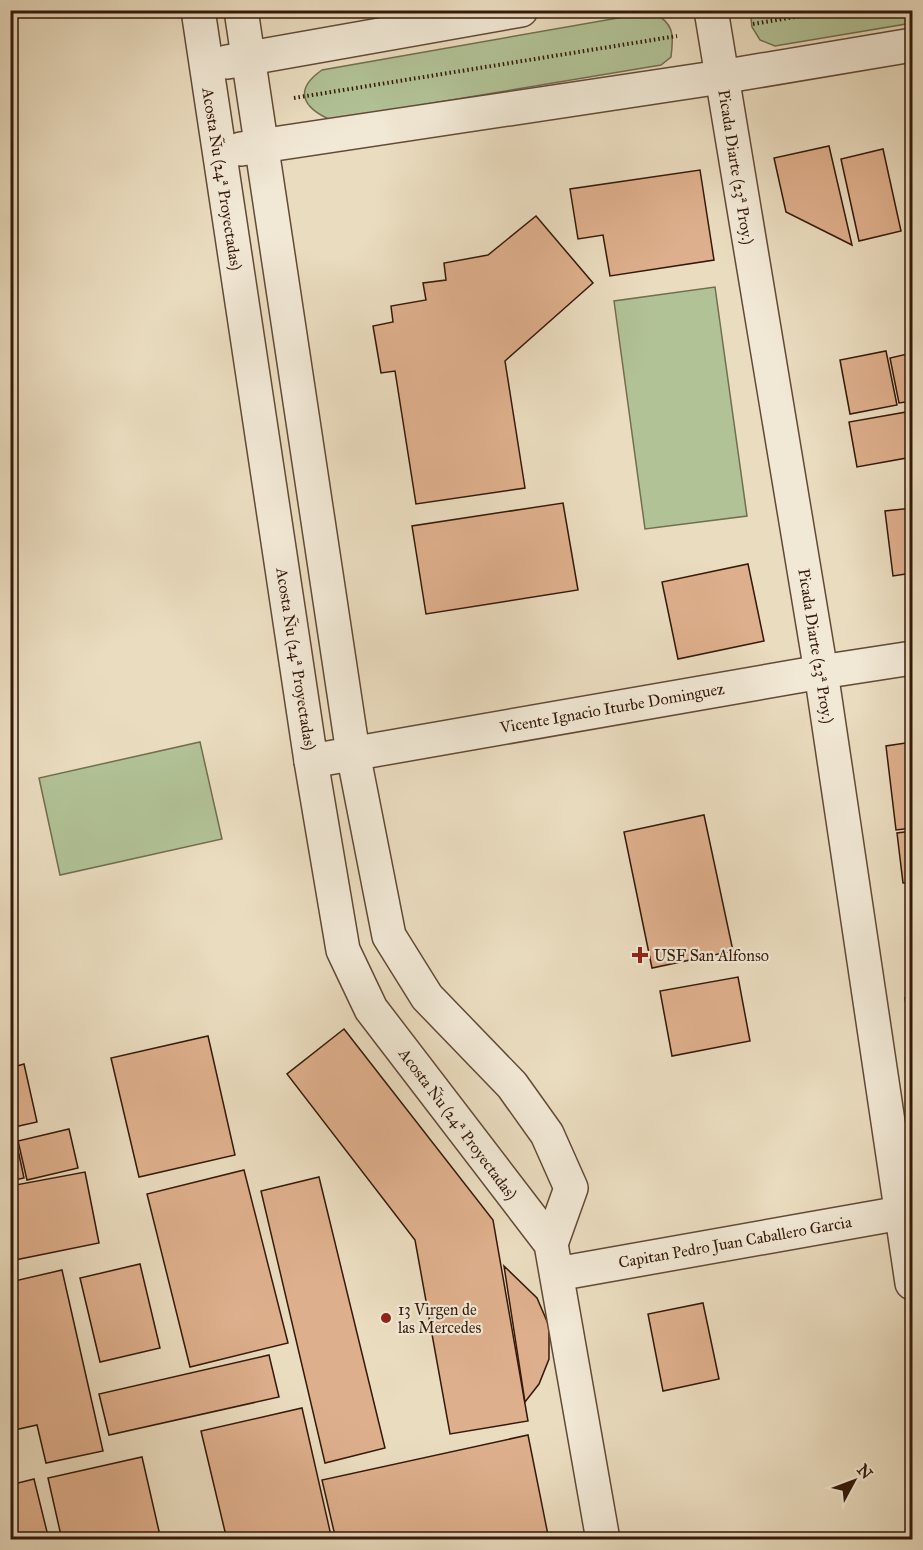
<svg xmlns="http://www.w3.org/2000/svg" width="923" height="1550" font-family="'IM FELL Great Primer',serif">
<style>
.green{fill:#b1c296;stroke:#726e50;stroke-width:1.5}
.building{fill:#deaf8c;stroke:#341909;stroke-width:1.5}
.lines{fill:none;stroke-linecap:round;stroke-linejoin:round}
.minor-casing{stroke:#624a36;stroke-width:36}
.tertiary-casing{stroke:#624a36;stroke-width:36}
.path{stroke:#341909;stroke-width:4;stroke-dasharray:1.5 3;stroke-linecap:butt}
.minor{stroke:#f1e8d5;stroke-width:33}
.tertiary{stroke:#f1e8d5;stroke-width:33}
.poi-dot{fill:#8f2418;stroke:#f1e8d5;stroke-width:2}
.labels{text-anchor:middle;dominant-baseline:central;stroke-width:4.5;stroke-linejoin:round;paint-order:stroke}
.street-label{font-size:16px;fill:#341909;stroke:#f1e8d5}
.poi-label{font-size:16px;fill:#341909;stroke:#f1e8d5;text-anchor:start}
</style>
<rect width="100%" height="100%" fill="#eadcbf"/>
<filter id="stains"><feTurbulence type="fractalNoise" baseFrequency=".00333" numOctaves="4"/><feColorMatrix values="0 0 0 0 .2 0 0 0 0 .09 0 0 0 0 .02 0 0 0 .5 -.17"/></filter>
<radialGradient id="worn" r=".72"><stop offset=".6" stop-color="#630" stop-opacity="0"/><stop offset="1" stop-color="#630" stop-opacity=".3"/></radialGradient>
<!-- green -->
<g class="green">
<polygon points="750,10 912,11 912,23 775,46 760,40 752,27"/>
<path d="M 652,12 C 674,23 674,34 671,57 L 661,65 L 331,120 C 303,108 293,90 322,70 Z"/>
<polygon points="715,287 747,516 645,529 614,301"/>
<polygon points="200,742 222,839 60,875 39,778"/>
</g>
<!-- building -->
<g class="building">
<polygon points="912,142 912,171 908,143"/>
<polygon points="829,146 852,245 786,212 774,158"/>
<polygon points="883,149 901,231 859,241 841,159"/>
<polygon points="700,170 714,260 610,276 603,235 578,239 570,189"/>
<polygon points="536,216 593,283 505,361 525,488 416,504 395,371 381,373 373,326 393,322 391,306 426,300 423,283 446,280 444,263 488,255"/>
<polygon points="910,342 912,342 912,401 899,403 890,358 912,353"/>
<polygon points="886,351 897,405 850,414 840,360"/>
<polygon points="912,411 912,457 857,467 849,422"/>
<polygon points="563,503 578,590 426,614 412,526"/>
<polygon points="912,508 912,573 893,576 885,511"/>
<polygon points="748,564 764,641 678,659 662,582"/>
<polygon points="912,742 912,828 896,830 886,746"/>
<polygon points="704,815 733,951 652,968 624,832"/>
<polygon points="912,831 912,882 903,883 897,833"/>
<polygon points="738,977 750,1041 672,1056 660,991"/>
<polygon points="912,997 912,1046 905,998"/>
<polygon points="344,1029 493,1220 528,1421 450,1434 415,1240 287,1074"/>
<polygon points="208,1036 235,1155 139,1177 111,1058"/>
<polygon points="24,1064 37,1122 10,1128 10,1068"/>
<polygon points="69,1129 78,1168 27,1180 18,1141"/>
<polygon points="10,1131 14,1131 24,1178 10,1181"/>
<polygon points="244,1170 288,1343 190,1367 147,1194"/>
<polygon points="85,1172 99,1243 10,1261 10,1186"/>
<polygon points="319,1177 385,1448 325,1463 261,1191"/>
<polygon points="140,1264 160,1348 100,1362 80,1278"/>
<polygon points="504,1266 537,1298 549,1326 549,1359 539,1384 525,1402"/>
<polygon points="62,1270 103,1451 46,1463 37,1425 10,1431 10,1282"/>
<polygon points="703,1303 719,1379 663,1391 648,1314"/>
<polygon points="269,1355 279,1397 109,1435 99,1394"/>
<polygon points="302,1408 332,1540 227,1540 201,1431"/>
<polygon points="528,1435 549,1540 336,1540 322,1480"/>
<polygon points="142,1457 161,1540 62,1540 48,1478"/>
<polygon points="34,1479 49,1540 10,1540 10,1485"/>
</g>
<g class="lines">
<!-- minor casing -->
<g class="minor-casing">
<g id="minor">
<polyline points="711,10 821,672 912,1283"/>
<polyline points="311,761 821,672 912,658"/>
<polyline points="557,1274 912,1211"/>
</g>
</g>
<!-- tertiary casing -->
<g class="tertiary-casing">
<g id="tertiary">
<polyline points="198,10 311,761 343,950 371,1009 551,1244 603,1540"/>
<polyline points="241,10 353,753 389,936 427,997 512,1085 547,1134 571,1188 551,1244"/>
<polyline points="227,62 521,10"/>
<polyline points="241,149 721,77 912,45"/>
</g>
</g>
<!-- path -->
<g class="path">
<polyline points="753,24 835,10"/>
<polyline points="294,98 677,36"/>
</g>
<!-- minor -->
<use href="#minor" class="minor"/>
<!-- tertiary -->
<use href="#tertiary" class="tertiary"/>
</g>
<!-- markers -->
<g class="poi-dot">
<path d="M637 946h6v6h6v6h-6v6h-6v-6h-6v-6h6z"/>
<circle cx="386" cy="1318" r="6"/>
</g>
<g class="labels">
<!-- street labels -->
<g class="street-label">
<text transform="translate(736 167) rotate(81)">Picada Diarte (23ª Proy.)</text>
<text transform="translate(222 179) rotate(81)">Acosta Ñu (24ª Proyectadas)</text>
<text transform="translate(816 646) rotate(81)">Picada Diarte (23ª Proy.)</text>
<text transform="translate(296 659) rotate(81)">Acosta Ñu (24ª Proyectadas)</text>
<text transform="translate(612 708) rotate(-10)">Vicente Ignacio Iturbe Dominguez</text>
<text transform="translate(458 1124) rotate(53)">Acosta Ñu (24ª Proyectadas)</text>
<text transform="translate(735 1242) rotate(-10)">Capitan Pedro Juan Caballero Garcia</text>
</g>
<!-- poi labels -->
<g class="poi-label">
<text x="654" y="955">USF San Alfonso</text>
<text x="398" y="1309">13 Virgen de<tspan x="398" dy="18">las Mercedes</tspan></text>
</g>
</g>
<!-- margin -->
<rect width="923" height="1550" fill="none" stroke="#eadcbf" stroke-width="36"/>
<rect x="12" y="12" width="899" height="1526" fill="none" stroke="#341909" stroke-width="3"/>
<rect x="18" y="18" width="887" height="1514" fill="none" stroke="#341909" stroke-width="1.5"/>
<!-- north arrow -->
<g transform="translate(854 1481) rotate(49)" stroke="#f1e8d5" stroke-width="4.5" paint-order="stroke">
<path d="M0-4.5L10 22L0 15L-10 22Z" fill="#341909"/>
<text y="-9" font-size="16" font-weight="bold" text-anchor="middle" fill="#341909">N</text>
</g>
<rect width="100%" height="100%" filter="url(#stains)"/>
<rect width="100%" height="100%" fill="url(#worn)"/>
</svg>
